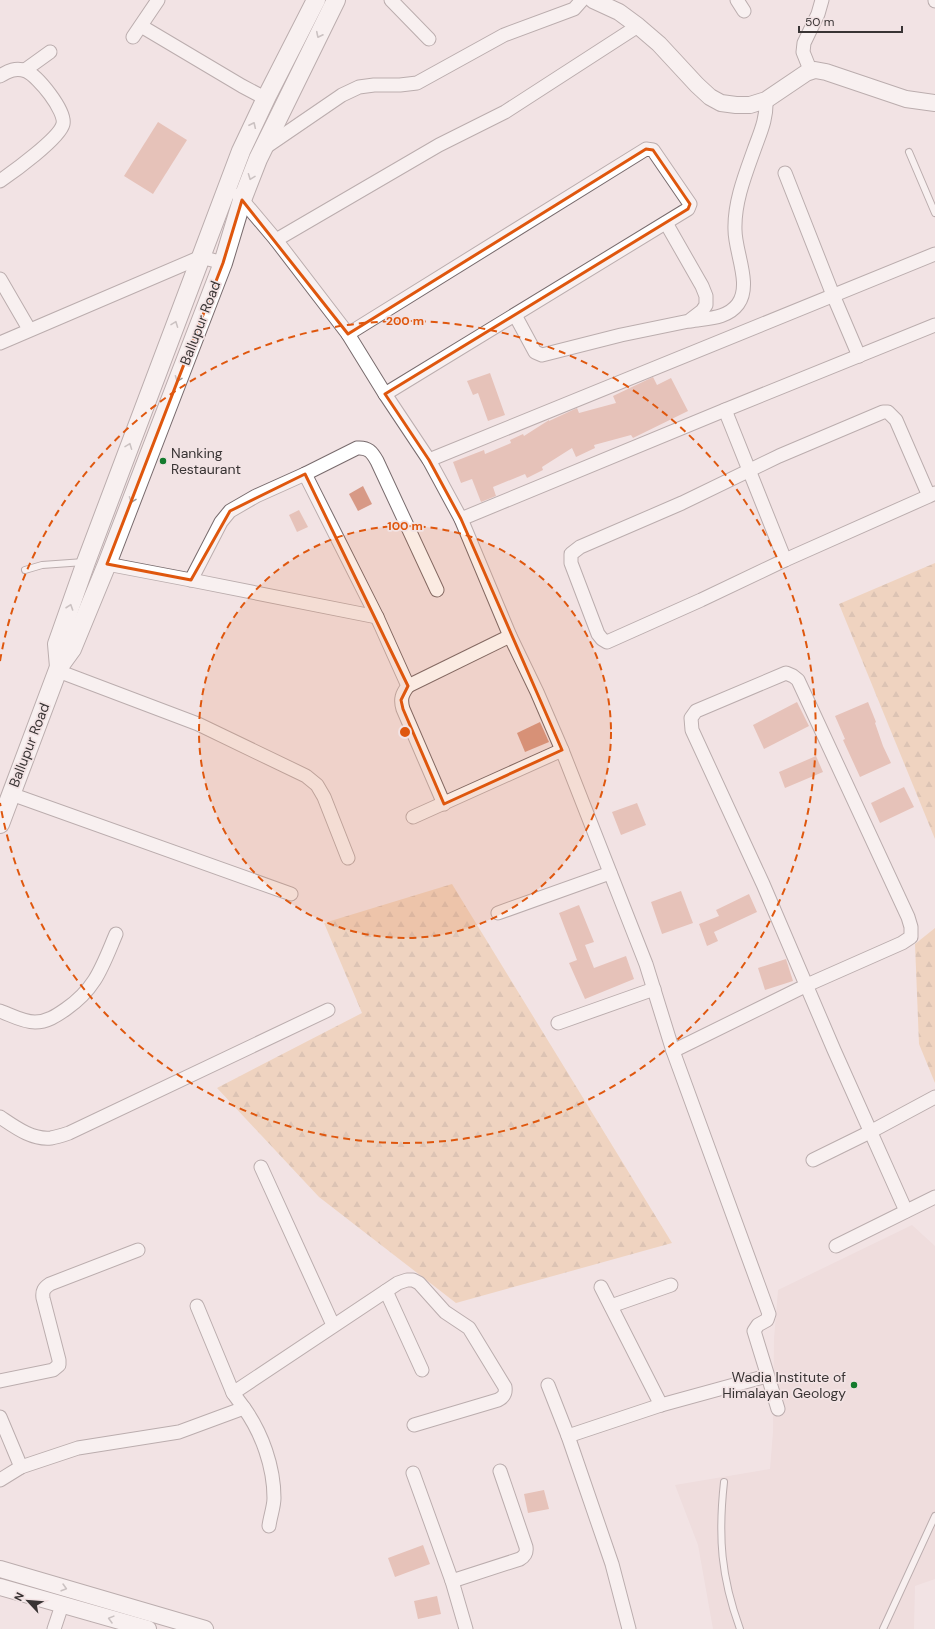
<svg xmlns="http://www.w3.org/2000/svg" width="935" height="1629" font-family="'DM Sans',sans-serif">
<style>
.built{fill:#ead4d6}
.forest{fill:url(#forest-firs)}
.building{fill:#d79986}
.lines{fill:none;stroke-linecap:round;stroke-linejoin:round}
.service-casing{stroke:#786b6d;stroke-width:8}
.minor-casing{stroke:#786b6d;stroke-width:15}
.tertiary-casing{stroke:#786b6d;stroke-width:18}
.secondary-casing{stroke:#786b6d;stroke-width:20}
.service{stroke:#fff;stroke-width:6}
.minor{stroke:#fff;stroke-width:13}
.tertiary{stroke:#fff;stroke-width:16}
.secondary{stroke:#fff;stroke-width:18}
.oneway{stroke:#9c9a9a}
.marked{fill:none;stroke:#df570e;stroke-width:3;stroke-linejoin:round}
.ring{fill:none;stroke:#df570e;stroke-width:2;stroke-dasharray:7 5}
.poi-dot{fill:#147b2e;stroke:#f2e3e4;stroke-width:1.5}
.labels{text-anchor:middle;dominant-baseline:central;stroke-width:3.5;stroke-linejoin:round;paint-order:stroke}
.street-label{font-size:14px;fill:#393434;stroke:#f2e3e4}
.poi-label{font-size:14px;fill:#393434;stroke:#f2e3e4;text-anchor:start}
.centre{fill:#df570e;stroke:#f2e3e4;stroke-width:2}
.ring-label{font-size:12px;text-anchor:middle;font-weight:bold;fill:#df570e;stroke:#f2e3e4;stroke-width:3.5;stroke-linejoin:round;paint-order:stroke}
</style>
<defs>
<pattern id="forest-firs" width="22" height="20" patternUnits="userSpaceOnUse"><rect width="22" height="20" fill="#ecbf95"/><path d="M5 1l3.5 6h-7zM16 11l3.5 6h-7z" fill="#c09c7a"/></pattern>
</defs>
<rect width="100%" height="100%" fill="#f2e3e4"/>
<!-- built -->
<polygon class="built" points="912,1225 935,1246 935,1579 915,1586 914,1629 713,1629 698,1545 675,1485 770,1469 773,1432 774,1339 778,1290"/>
<!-- forest -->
<g class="forest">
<polygon points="935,563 935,839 839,604"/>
<polygon points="452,884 672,1243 456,1303 319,1197 217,1088 362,1013 324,923"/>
<polygon points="935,928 935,1083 919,1044 915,944"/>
</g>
<!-- building -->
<g class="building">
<polygon points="158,122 187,140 153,194 124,176"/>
<polygon points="490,373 505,415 488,421 478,393 473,395 467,381"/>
<polygon points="653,377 657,385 671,378 688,411 633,438 631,435 594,445 595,448 576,457 572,448 542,467 543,470 527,478 525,474 493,487 496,496 481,502 472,479 461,483 453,462 484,450 485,454 511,443 510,440 523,434 524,436 549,420 549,421 577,408 579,413 616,403 613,396"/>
<polygon points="363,486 372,504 358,511 349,494"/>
<polygon points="299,510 308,527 297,532 289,515"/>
<polygon points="797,702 809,726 764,749 753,725"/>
<polygon points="868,702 876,722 875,723 883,746 891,763 860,777 843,740 845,739 835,716"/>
<polygon points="540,722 549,742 525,752 517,733"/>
<polygon points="816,756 823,772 785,788 779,772"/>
<polygon points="904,787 914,807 880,823 871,803"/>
<polygon points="637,803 646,825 621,835 612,812"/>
<polygon points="681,891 693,923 662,934 651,902"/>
<polygon points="749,894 757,912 714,932 718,941 707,946 699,924 719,916 716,910"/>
<polygon points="579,905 594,942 585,945 594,968 626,956 634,979 585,999 569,963 577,960 559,913"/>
<polygon points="786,959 793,981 765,990 758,968"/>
<polygon points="544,1490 549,1509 528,1513 524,1494"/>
<polygon points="423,1545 430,1564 395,1577 388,1558"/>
<polygon points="437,1596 441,1614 418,1619 414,1601"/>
</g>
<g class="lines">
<!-- service casing -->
<g class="service-casing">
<g id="service">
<polyline points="909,152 935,213"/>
<polyline points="25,570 42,565 84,562"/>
<path d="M 724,1482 C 718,1537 721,1577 740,1629"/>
<polyline points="883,1629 935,1516"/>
</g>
</g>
<!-- minor casing -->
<g class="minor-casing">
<g id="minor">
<polyline points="391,0 429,39"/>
<polyline points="737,0 744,11"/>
<polyline points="935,0 935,1"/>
<polyline points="141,26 242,86 259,95 267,96"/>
<polyline points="133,37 158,0"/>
<polyline points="25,70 50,52"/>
<polyline points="811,72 803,52 804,43 818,14 822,0"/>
<path d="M 0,76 C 8,71 16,67 26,71 C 38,76 66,111 63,124 C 60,138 13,172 0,181"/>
<polyline points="263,149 342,95 359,87 374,85 400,85 417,83 504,35 574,9 582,0"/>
<polyline points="785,173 833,295 859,356"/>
<polyline points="238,195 276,240 348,334 385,394 429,460 461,519 510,636 537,692 562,750 646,964 673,1051 769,1314 767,1320 758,1325 754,1331 778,1409"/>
<polyline points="276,240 439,145 505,112 638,26"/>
<polyline points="0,279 29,329"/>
<polyline points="515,315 535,352 542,355 621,335 689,321 702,311 706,305 706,296 702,286 666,223"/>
<path d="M 690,321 C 707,318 727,319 738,304 C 752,285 735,252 735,230 C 734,203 745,175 754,150 C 760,133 767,119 766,100"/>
<polyline points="348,334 646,149 653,150 690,204 688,209 385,394"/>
<polyline points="0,343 201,257 223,263"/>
<polyline points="725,410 785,560"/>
<polyline points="429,460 935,254"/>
<path d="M 305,474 L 377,617 L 408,686 C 402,694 400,699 403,709 L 444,804"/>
<polyline points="929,496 896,420 888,412 883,412 779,456 682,503 580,547 571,554 571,563 598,634 602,639 607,642 701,600 785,560 929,496 935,493"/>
<polyline points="461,519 725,410 935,325"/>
<polyline points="107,564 191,580 377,617"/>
<path d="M 191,580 L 221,522 L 230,511 L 256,496 L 305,474 L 357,448 C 368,447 372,452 377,461 L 437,590"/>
<polyline points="58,671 198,724 306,776 317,785 324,797 348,858"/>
<polyline points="408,686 510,636"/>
<polyline points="11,794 291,894"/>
<polyline points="413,817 562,750"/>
<polyline points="498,913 610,873"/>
<path d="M 0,1011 C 11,1015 23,1022 35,1022 C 47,1022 56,1016 66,1009 C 96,988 102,967 116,934"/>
<polyline points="558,1023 654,989"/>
<polyline points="673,1051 807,985 902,943 911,937 911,927 908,917 798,680 793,676 786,673 696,711 691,718 692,730 763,884 834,1050 906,1211"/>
<path d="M 0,1117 C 15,1127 32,1140 51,1138 C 57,1137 63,1135 69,1133 L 328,1010"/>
<polyline points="813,1160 870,1132 935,1097"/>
<polyline points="261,1167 333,1325"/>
<polyline points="836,1246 935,1197"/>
<polyline points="601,1287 661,1405"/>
<polyline points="386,1291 422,1370"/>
<polyline points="197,1306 233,1393"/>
<polyline points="611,1306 671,1285"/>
<path d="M 0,1381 L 53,1370 L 59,1365 L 59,1360 L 43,1298 C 42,1291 44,1288 50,1284 L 138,1250"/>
<polyline points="548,1385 568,1436 612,1564 629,1629"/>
<path d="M 244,1408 C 262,1433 274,1467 274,1498 C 274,1507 270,1517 269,1526"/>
<polyline points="0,1417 21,1467"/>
<polyline points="568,1436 661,1405 767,1376"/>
<polyline points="413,1473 452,1581 466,1629"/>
<path d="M 0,1480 L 21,1467 L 78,1448 L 179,1432 L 244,1408 L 233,1393 L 398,1283 L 407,1280 L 413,1280 L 419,1283 L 445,1312 L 469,1328 L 505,1387 C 506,1394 504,1397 498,1400 L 414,1425"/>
<path d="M 452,1581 L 520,1559 C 525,1556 527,1553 526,1547 L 500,1471"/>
<polyline points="54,1629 62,1605"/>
</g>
</g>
<!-- tertiary casing -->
<g class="tertiary-casing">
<g id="tertiary">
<polyline points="593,0 619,12 638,26 659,44 697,85 710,97 721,103 736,105 750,105 766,100 806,73 815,70 826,72 906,99 935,103"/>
<polyline points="0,1569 205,1629"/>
<polyline points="0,1587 148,1629"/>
</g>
</g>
<!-- secondary casing -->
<g class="secondary-casing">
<g id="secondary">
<polyline points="59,667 57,644 86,562 241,151 267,96 316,0"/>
<polyline points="0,824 59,667 72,649 107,564 223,263 242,200 258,159 336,0"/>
</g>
</g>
<!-- service -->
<use href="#service" class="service"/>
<!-- minor -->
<use href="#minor" class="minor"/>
<!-- tertiary -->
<use href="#tertiary" class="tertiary"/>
<!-- secondary -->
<use href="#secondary" class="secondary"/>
</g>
<!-- one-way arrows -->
<defs><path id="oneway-chevron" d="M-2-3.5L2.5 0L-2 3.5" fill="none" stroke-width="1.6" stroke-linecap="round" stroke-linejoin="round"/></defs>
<g class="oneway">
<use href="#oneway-chevron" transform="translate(319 35) rotate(116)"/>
<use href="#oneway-chevron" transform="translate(253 125) rotate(-65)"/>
<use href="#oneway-chevron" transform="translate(251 177) rotate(111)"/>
<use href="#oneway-chevron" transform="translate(175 324) rotate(-69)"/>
<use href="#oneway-chevron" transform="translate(178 379) rotate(111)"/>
<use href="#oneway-chevron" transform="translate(129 446) rotate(-69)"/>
<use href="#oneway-chevron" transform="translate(132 500) rotate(111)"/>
<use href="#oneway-chevron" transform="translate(70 607) rotate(-71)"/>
<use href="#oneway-chevron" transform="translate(64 1588) rotate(16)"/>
<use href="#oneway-chevron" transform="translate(111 1619) rotate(-165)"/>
</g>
<!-- marked area -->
<path d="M0 0H935V1629H0ZM 646,149 L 653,150 L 690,204 L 688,209 L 385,394 L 429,460 L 461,519 L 562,750 L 444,804 L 403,709 L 401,700 L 408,686 L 305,474 L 230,511 L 191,580 L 107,564 L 223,263 L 242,200 L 348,334 Z" fill="#f2e3e4" fill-opacity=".55" fill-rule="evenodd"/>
<path class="marked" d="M 646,149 L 653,150 L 690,204 L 688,209 L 385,394 L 429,460 L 461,519 L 562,750 L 444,804 L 403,709 L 401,700 L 408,686 L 305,474 L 230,511 L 191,580 L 107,564 L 223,263 L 242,200 L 348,334 Z"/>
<!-- distance rings -->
<circle cx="405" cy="732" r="206" fill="#df570e" fill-opacity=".12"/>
<g class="ring">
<circle cx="405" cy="732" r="206"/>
<path d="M0 661A411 411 0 1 1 0 803"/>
</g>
<!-- markers -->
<g class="poi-dot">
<circle cx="163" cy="461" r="4"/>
<circle cx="854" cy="1385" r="4"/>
</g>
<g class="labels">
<!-- street labels -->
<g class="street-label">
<text transform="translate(200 323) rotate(-69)">Ballupur Road</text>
<text transform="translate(29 745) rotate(-69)">Ballupur Road</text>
</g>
<!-- poi labels -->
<g class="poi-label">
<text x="171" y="453">Nanking<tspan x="171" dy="16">Restaurant</tspan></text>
<text x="846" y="1377" text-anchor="end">Wadia Institute of<tspan x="846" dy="16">Himalayan Geology</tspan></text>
</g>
</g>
<circle cx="405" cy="732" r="6" class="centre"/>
<g class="ring-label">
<text x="405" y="325">200 m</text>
<text x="405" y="530">100 m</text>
</g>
<!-- north arrow -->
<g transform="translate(28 1601) rotate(296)" stroke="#f2e3e4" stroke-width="3" paint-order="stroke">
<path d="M0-3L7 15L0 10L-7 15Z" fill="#393434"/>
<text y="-6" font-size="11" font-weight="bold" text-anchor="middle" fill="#393434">N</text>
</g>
<!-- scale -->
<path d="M799 26v6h103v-6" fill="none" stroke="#393434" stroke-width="2"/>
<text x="805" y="26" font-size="12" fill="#393434" stroke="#f2e3e4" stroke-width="3" paint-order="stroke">50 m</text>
</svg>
